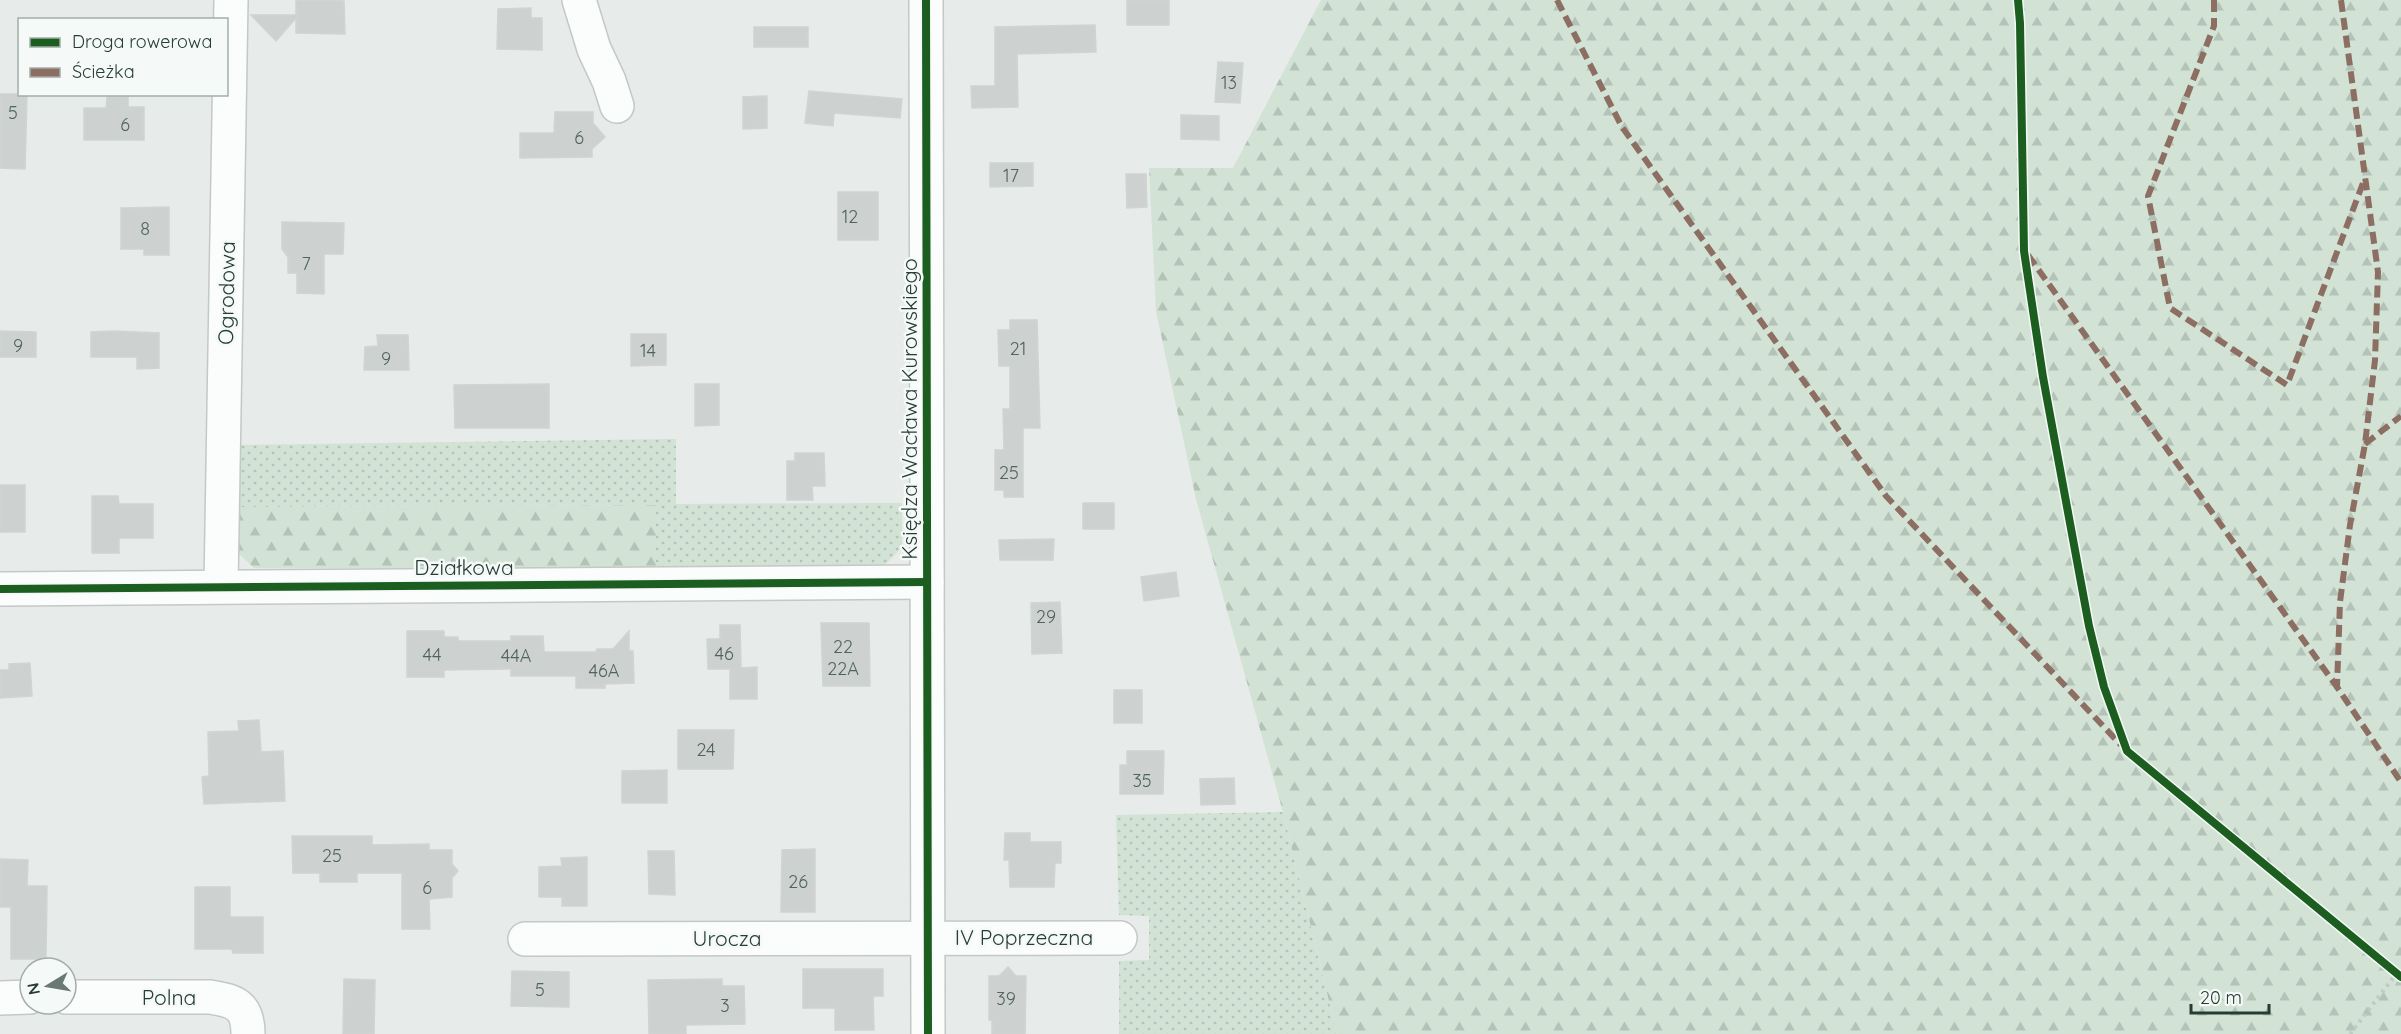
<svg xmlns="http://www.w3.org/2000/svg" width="2401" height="1034" font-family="Quicksand,sans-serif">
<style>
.grass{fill:url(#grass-dots)}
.forest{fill:url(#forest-firs)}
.building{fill:#cdd2d0;stroke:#d0d4d2;stroke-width:1.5}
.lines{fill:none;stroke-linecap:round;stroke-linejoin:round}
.minor-casing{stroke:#c4c8c6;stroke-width:36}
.path{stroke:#c2cac6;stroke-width:4;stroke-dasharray:3 4.5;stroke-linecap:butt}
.minor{stroke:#fbfcfc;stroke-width:33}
.quiet{stroke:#8d6e63;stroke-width:6;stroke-dasharray:12 6;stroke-linecap:butt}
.cycleway-casing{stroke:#f5f9f7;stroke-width:11}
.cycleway{stroke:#1b5e20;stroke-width:8}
.labels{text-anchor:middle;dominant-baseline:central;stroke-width:5;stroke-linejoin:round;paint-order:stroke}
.number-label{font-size:18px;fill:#50635c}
.street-label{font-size:21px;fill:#253d35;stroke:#f5f9f7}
</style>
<defs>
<pattern id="grass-dots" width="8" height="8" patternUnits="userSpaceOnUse" patternTransform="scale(1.5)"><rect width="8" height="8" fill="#d2e2d5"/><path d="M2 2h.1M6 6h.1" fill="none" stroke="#b4c3b7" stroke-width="1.8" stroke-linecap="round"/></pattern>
<pattern id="forest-firs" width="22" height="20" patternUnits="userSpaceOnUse" patternTransform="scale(1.5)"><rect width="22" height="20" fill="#d2e2d5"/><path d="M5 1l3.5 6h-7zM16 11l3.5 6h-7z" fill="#b4c3b7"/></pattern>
</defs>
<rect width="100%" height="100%" fill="#e7ebe9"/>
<!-- grass -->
<g class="grass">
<polygon points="676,439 676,504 902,503 902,547 882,568 656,568 656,505 238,507 239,445"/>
<polygon points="1283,812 1337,1034 1119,1034 1119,961 1149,960 1149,916 1119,915 1116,815"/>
</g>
<!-- forest -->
<g class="forest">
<polygon points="1321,0 2401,0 2401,1034 1337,1034 1283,812 1196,499 1156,311 1149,168 1233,168"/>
<polygon points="656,505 656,568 254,568 237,552 238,507"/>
</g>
<!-- building -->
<g class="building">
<polygon points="296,0 344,1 345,34 296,33 296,18 276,41 251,15 296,15"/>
<rect x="1127" y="0" width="42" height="25"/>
<polygon points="531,8 531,18 542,18 542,50 497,49 498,9"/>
<polygon points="1095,25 1096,52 1017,54 1018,107 972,108 971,86 995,86 995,27"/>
<rect x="754" y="27" width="54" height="20"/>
<polygon points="1218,62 1243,63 1240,103 1215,102"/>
<polygon points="809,91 902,99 900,118 834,113 833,126 805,123"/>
<polygon points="0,94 27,94 25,169 0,168"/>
<polygon points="767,96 767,128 743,129 743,97"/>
<polygon points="107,97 128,97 128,107 144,107 144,140 84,140 84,108 106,108"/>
<polygon points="555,112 593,112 593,123 605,137 592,149 592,157 520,158 520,133 554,133"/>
<polygon points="1181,115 1219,116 1219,140 1181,139"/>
<polygon points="990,163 1033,163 1033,186 990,187"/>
<polygon points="1126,174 1146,174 1147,207 1127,208"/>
<rect x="838" y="192" width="40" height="48"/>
<polygon points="169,207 169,255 144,255 144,249 121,249 121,208"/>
<polygon points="282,222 344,223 343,254 324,254 324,294 297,293 297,273 288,273 288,257 282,249"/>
<polygon points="1010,320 1037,320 1040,428 1023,428 1023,497 1004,497 1004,490 995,490 995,450 1004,450 1003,409 1010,409 1010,366 999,366 998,330 1010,330"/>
<polygon points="0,331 36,332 36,357 0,357"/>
<polygon points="113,331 159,333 159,368 137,369 137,357 91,357 91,332"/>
<polygon points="631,334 666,334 666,365 631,366"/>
<polygon points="377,335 408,335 409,370 364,370 365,347 378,346"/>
<polygon points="549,384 549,428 455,428 454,385"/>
<polygon points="695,384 719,384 719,425 695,426"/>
<polygon points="795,453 824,453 825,486 812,486 813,500 787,500 787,461 795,461"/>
<rect x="0" y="485" width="25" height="47"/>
<polygon points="92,496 118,496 119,504 153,504 153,538 119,538 119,553 92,553"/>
<rect x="1083" y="503" width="31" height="26"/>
<polygon points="1054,539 1053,560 1000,560 999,540"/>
<polygon points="1176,572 1179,596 1144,601 1141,577"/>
<polygon points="1060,602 1062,653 1032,654 1031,603"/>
<polygon points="821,623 869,623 870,686 823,686"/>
<polygon points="720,625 740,625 741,668 757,667 757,699 730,699 730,669 708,669 707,639 720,639"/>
<polygon points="407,631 444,631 444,637 458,637 458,641 511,641 511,636 543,636 544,652 596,652 597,649 613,649 629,631 629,651 633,651 634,683 605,684 605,688 576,688 576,676 511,676 511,669 444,670 444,677 407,677"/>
<polygon points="30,663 32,696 0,698 0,670 9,670 9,664"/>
<rect x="1114" y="690" width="28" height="33"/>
<polygon points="259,720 261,752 283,751 285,801 204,804 202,777 209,776 208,732 239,731 238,721"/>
<polygon points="678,730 734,730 733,769 678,769"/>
<polygon points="1127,751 1164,751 1163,794 1120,794 1120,765 1127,765"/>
<polygon points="667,770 667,803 622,803 622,771"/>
<polygon points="1234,778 1235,804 1201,805 1200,779"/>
<polygon points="1005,833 1030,833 1030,842 1061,842 1061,863 1055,863 1054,887 1010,887 1009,860 1004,860"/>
<polygon points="292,836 372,836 372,845 429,844 429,850 452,850 452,864 458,871 452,878 452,897 429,899 430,929 402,929 402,873 357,873 357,882 320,882 320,873 293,873"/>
<polygon points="815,849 815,912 781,912 782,850"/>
<polygon points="648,851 674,851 675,895 649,894"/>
<polygon points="587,857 587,906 562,906 562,897 539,897 539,867 562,866 561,858"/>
<polygon points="0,859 28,860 27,886 47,886 46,959 11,959 11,907 0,907"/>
<polygon points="195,887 230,887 230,917 263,917 263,953 233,953 232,949 195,949"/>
<polygon points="1008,967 1016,976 1026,976 1025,1034 992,1034 992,1020 989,1020 989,976 999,976"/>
<polygon points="803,969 883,969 883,996 873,996 874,1030 835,1030 835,1008 803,1008"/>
<polygon points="512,971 569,972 569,1007 511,1006"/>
<polygon points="344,979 375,980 374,1034 343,1034"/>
<polygon points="722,979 722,986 744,986 745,1024 686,1025 686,1034 649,1034 648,980"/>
</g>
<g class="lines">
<!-- minor casing -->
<g class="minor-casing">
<g id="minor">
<polyline points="579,0 594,49 609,81 617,106"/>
<polyline points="926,0 928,1034"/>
<polyline points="221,586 231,0"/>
<polyline points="0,589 927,582"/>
<polyline points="525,939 1120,938"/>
<path d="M 66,997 L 210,997 C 235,1001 248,1005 248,1034"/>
<polyline points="0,998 30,997"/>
</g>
</g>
<!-- path -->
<polyline class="path" points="2350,1034 2397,973"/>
<!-- minor -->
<use href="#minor" class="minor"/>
<!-- quiet -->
<g class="quiet">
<polyline points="1557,0 1622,127 1886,496 2121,745"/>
<polyline points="2214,0 2214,26 2148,196 2170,308 2287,385 2363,183"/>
<polyline points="2341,0 2378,272 2375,360 2365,444 2350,525 2340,602 2337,687 2401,782"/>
<polyline points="2028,255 2337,687"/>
<polyline points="2365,444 2401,416"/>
</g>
<!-- cycleway casing -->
<g class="cycleway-casing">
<g id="cycleway">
<polyline points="926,0 928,1034"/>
<polyline points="2018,0 2020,23 2024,251 2043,377 2089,626 2104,687 2127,751 2401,977"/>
<polyline points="0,589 927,582"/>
</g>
</g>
<!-- cycleway -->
<use href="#cycleway" class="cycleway"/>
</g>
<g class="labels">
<!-- number labels -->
<g class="number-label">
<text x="1229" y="82">13</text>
<text x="13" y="112">5</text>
<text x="125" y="124">6</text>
<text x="579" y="137">6</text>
<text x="1011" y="175">17</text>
<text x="850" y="216">12</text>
<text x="145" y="228">8</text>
<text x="306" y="263">7</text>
<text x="18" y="345">9</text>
<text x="1018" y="348">21</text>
<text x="648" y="350">14</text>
<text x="386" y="358">9</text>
<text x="1009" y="472">25</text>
<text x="1046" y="616">29</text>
<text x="843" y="646">22</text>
<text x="724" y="653">46</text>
<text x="432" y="654">44</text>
<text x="516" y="655">44A</text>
<text x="843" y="668">22A</text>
<text x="604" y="670">46A</text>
<text x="706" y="749">24</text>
<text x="1142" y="780">35</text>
<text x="332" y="855">25</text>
<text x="798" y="881">26</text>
<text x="427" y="887">6</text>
<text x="540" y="989">5</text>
<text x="1006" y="998">39</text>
<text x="725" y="1005">3</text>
</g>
<!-- street labels -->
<g class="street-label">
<text transform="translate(226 293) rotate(-89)">Ogrodowa</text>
<text transform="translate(909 409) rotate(-90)">Księdza Wacława Kurowskiego</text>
<text x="464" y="567">Działkowa</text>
<text x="1024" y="937">IV Poprzeczna</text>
<text x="727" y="938">Urocza</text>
<text x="169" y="997">Polna</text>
</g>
</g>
<!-- legend -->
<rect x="18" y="18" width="210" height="78" fill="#f5f9f7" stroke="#a2aea9" stroke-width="1.5"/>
<rect x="30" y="38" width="30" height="9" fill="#1b5e20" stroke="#a2aea9" stroke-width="1.5"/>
<text x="72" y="48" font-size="18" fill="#253d35">Droga rowerowa</text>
<rect x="30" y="68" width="30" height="9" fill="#8d6e63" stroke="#a2aea9" stroke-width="1.5"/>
<text x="72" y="78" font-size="18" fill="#253d35">Ścieżka</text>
<!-- north arrow -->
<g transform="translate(48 986) rotate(259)"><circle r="28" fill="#f5f9f7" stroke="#a2aea9" stroke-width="1.5"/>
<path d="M0-4.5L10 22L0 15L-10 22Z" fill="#697a74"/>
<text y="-9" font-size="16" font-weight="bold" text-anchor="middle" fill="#253d35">N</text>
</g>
<!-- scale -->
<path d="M2191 1004v9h78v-9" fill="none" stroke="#253d35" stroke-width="3"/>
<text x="2200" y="1004" font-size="18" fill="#253d35" stroke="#f5f9f7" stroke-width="4.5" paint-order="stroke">20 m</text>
</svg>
